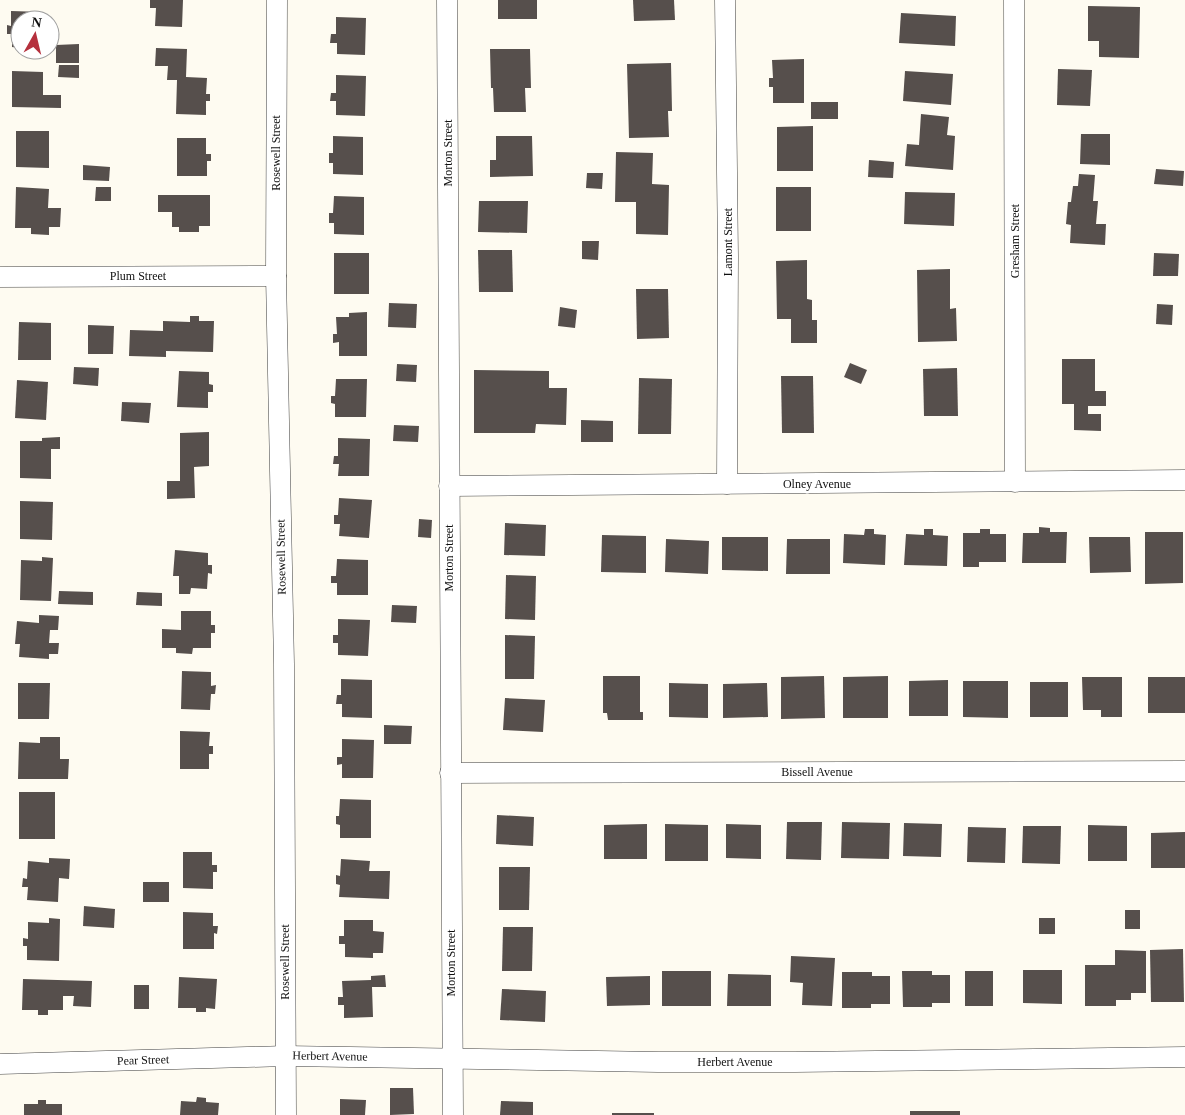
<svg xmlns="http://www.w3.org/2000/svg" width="1185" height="1115" font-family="'Times New Roman',serif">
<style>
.building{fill:#564f4c}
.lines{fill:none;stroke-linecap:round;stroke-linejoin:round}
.street-casing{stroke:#424242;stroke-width:21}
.street{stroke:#fff;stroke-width:20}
.labels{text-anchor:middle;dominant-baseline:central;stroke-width:5;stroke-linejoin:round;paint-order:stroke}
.street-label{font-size:12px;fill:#0f0f0f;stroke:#fff}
</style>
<rect width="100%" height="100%" fill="#fefbf1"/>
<!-- building -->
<g class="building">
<polygon points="150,0 183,0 182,27 155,26 156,8 150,8"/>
<rect x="498" y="0" width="39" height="19"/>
<polygon points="633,0 674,0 675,20 634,21"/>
<polygon points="1088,6 1140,7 1139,58 1099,57 1099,41 1088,41"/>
<polygon points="11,11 43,12 43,20 20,20 20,48 12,47 12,34 7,34 7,25 11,26"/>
<polygon points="901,13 956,16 955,46 899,43"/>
<polygon points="336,17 366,18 365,55 337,54 337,43 330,43 331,34 336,34"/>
<polygon points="79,44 79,63 56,63 56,45"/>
<polygon points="156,48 187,49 186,77 207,78 206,94 210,94 210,101 206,101 206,115 176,114 177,80 167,80 168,66 155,66"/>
<polygon points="490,49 530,49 531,88 525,88 526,112 494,112 493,88 491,88"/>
<polygon points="804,59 804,103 773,103 773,87 769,87 769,78 773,78 772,60"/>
<polygon points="671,63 672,111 668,111 669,137 629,138 627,64"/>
<polygon points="59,65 79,65 79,78 58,77"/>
<polygon points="1058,69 1092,70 1090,106 1057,105"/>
<polygon points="12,71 43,72 43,95 61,95 61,108 12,107"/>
<polygon points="905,71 953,74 951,105 903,101"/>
<polygon points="336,75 366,76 365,116 336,115 336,101 330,101 331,93 336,93"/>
<rect x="811" y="102" width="27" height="17"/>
<polygon points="921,114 949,117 947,135 955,136 953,170 905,166 907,144 919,145"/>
<polygon points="813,126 813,171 777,171 777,127"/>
<polygon points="16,131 49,131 49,168 16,167"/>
<polygon points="1081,134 1110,134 1110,165 1080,164"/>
<polygon points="333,136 363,137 363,175 333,174 333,163 329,163 329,153 333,153"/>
<polygon points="496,136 532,136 533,176 490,177 490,160 496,160"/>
<polygon points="177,138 206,138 206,154 211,154 211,161 207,161 207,176 177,176"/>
<polygon points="616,152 653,153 652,184 669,185 668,235 636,234 636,202 615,202"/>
<polygon points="869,160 894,162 893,178 868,177"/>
<polygon points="83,165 110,167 109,181 83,180"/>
<polygon points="1156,169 1184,171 1183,186 1154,184"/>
<polygon points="587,173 603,173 602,189 586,188"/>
<polygon points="1079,174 1095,175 1093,201 1098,201 1096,224 1106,224 1105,245 1070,243 1071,225 1066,224 1068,202 1071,202 1073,186 1078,186"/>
<polygon points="16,187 49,189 48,208 61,208 60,227 49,227 49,235 31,234 31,228 15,228"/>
<polygon points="96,187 111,187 111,201 95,201"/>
<rect x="776" y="187" width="35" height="44"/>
<polygon points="905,192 955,193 954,226 904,224"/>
<polygon points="158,195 210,195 210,226 199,226 199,232 179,232 179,227 172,227 172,212 158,212"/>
<polygon points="334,196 364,197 364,235 334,234 334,223 329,223 329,213 333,213"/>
<polygon points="479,201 528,201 527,233 478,232"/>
<polygon points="582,241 599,241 598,260 582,259"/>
<polygon points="478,250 512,250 513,292 479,292"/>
<rect x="334" y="253" width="35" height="41"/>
<polygon points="1154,253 1179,254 1178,276 1153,276"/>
<polygon points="807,260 807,299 812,300 812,320 817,320 817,343 791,343 791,319 777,319 776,261"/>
<polygon points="950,269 950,309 956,308 957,341 918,342 917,270"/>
<polygon points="636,289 668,289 669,338 637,339"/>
<polygon points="389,303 417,304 416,328 388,327"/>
<polygon points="1157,304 1173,305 1172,325 1156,324"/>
<polygon points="560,307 577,310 575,328 558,326"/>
<polygon points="367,312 367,356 339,356 339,342 333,343 333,334 337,334 336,317 349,317 349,313"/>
<polygon points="190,316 199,316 199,321 214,321 213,352 166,351 166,357 129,356 130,330 163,331 163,321 190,322"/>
<polygon points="19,322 51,323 51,360 18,360"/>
<polygon points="88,325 114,326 113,354 88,354"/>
<polygon points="1062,359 1095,359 1095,391 1106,391 1106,406 1088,406 1088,414 1101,414 1101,431 1074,430 1074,404 1062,404"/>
<polygon points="850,363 867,370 861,384 844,377"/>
<polygon points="397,364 417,365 416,382 396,381"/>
<polygon points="74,367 99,368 98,386 73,384"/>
<polygon points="957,368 958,416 924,416 923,369"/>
<polygon points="474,370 549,371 549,388 567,388 566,425 536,424 535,433 474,433"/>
<polygon points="179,371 209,372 209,384 213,385 213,392 208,392 208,408 177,407"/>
<polygon points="781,376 813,376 814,433 782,433"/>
<polygon points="639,378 672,379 671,434 638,434"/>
<polygon points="336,379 367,379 366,417 335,417 335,404 331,403 331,396 335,396"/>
<polygon points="17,380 48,382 46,420 15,418"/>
<polygon points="122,402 151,403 149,423 121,421"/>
<polygon points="581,420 613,421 613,442 581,442"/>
<polygon points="394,425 419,426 418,442 393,441"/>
<polygon points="209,432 209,466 194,467 195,498 167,499 167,481 180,481 180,433"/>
<polygon points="60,437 60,449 51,449 51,479 20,478 20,441 42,441 42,438"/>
<polygon points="338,438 370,439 369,476 338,476 339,464 333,464 334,456 338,456"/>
<polygon points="339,498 372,500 369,538 339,536 340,524 334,524 334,515 338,515"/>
<polygon points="20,501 53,502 52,540 20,539"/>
<polygon points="419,519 432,520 431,538 418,537"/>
<polygon points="505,523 546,525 545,556 504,555"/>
<polygon points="1039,527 1050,528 1050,532 1067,532 1066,563 1022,563 1023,533 1039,533"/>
<polygon points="865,529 874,529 874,534 886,535 885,565 843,563 844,534 864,535"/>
<polygon points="924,529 933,529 933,535 948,536 947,566 904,565 906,534 924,535"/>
<polygon points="980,529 990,529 990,534 1006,534 1006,562 979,562 979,567 963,567 963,533 980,533"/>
<polygon points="1145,532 1183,532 1183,583 1145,584"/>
<polygon points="602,535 646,536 646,573 601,572"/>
<polygon points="722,537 768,537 768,571 722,570"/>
<polygon points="1089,537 1130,537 1131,572 1090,573"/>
<polygon points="666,539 709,541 708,574 665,572"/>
<polygon points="787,539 830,539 830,574 786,574"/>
<polygon points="175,550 208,553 208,565 212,565 212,574 208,573 207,589 191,588 190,594 179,594 179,576 173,576"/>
<polygon points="42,557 53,558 51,601 20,600 21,560 42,561"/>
<polygon points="337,559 368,560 368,595 337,595 337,583 331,583 331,576 336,576"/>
<polygon points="506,575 536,576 535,620 505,619"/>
<polygon points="59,591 93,592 93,605 58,604"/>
<polygon points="137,592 162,593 162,606 136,605"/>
<polygon points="392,605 417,606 416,623 391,622"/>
<polygon points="181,611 211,611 211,625 215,625 215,633 211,633 211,648 193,648 192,654 176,653 176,648 162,648 162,629 181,630"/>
<polygon points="39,615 59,616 58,630 50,630 49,643 59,643 58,654 49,654 49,659 19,657 20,644 15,644 17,621 39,623"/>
<polygon points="338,619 370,620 368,656 338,655 338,643 333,643 333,635 338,635"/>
<polygon points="505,635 535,636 534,679 505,679"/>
<polygon points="182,671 211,672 211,686 216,685 215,694 211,694 210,710 181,709"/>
<polygon points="603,676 640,676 640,712 643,712 643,720 608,720 607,713 603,713"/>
<polygon points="824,676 825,718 781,719 781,677"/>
<polygon points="888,676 888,718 843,718 843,677"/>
<polygon points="1082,677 1122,677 1122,717 1101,717 1101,710 1083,710"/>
<rect x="1148" y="677" width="37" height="36"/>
<polygon points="341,679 372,680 372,718 342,717 342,704 336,704 337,695 341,695"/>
<polygon points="948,680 948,716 909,716 909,681"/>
<polygon points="963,681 1008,681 1008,718 963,717"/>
<rect x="1030" y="682" width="38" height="35"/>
<polygon points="18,683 50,683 49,719 18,719"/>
<polygon points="669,683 708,684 708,718 669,717"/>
<polygon points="767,683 768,717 723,718 723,684"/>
<polygon points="505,698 545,700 543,732 503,730"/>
<polygon points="384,725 412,726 411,744 384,744"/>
<polygon points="180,731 210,732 209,746 213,746 213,754 209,754 209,769 180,769"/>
<polygon points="40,737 60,737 60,759 69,759 68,779 18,779 19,742 40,743"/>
<polygon points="342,739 374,740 373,778 342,778 342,764 337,765 337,757 342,757"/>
<rect x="19" y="792" width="36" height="47"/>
<polygon points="340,799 371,800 371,838 340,838 340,825 336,824 336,816 339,816"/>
<polygon points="497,815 534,817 533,846 496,844"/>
<polygon points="787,822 822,822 821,860 786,859"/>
<polygon points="842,822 890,823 889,859 841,858"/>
<polygon points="904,823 942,824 941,857 903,856"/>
<polygon points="647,824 647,859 604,859 604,825"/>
<polygon points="665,824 708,825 708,861 665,861"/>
<polygon points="726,824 761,825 761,859 726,858"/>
<polygon points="1088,825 1127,826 1127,861 1088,861"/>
<polygon points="1023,826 1061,826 1060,864 1022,863"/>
<polygon points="968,827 1006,828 1005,863 967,862"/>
<polygon points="1185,832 1185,868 1151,868 1151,833"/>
<polygon points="183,852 212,852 212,865 217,865 217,872 213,872 213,889 183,888"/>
<polygon points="49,858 70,859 69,879 59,878 58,902 27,900 28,887 22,887 23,878 27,879 28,861 49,863"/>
<polygon points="341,859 370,861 369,871 390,871 389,899 339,897 340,885 336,884 336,875 340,876"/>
<polygon points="499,867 530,867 529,910 499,910"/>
<rect x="143" y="882" width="26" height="20"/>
<polygon points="84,906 115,909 114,928 83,926"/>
<rect x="1125" y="910" width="15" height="19"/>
<polygon points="183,912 213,913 213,926 218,926 217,934 214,933 214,949 183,949"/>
<polygon points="49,918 60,919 59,961 27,960 27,946 23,946 23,938 28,939 28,922 49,923"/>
<rect x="1039" y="918" width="16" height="16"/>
<polygon points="344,920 373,920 373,931 384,932 383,953 373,953 373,958 345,957 345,944 339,944 339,936 344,936"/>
<polygon points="503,927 533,927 532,971 502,971"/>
<polygon points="1183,949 1184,1002 1151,1002 1150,950"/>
<polygon points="1115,950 1146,951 1146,993 1131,993 1131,1000 1116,1000 1116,1006 1085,1006 1085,965 1115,965"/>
<polygon points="791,956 835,958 832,1006 802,1005 803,983 790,982"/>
<polygon points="1023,970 1062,970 1062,1004 1023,1003"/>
<rect x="662" y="971" width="49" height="35"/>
<polygon points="902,971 932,971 932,975 950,975 950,1003 932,1003 932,1007 903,1007"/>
<rect x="965" y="971" width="28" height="35"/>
<polygon points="842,972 872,972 872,976 890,976 890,1004 871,1004 871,1008 842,1008"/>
<polygon points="728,974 771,975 771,1006 727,1006"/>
<polygon points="385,975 386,987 372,987 373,1017 344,1018 344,1005 338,1005 338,997 343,997 342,981 371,980 371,976"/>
<polygon points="650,976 650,1005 607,1006 606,977"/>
<polygon points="179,977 217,979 215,1009 206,1008 206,1012 196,1012 196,1008 178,1008"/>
<polygon points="23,979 92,981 91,1007 73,1006 74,996 63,996 63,1010 48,1010 48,1015 38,1015 38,1010 22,1010"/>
<rect x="134" y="985" width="15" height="24"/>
<polygon points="502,989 546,991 545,1022 500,1020"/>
<polygon points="390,1088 413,1088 414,1114 390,1115"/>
<polygon points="197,1097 206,1098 206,1102 219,1103 218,1115 180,1115 181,1101 196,1102"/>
<polygon points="340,1099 366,1100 365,1115 340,1115"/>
<polygon points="38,1100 46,1100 46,1104 62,1104 62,1115 24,1115 24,1104 38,1104"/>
<polygon points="501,1101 533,1102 533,1115 500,1115"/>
<rect x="910" y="1111" width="50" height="4"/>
<rect x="612" y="1113" width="42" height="2"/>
</g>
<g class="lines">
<!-- street casing -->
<g class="street-casing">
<g id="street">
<polyline points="277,0 276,276 284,664 286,1115"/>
<polyline points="447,0 453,1115"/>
<polyline points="725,0 728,257 727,484"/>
<polyline points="1014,0 1015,482"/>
<polyline points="0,277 276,276"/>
<polyline points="449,486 1185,480"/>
<polyline points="450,773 1185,771"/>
<polyline points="0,1064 286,1056 658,1062 795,1062 1185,1057"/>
</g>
</g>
<!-- street -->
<use href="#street" class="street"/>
</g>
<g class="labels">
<!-- street labels -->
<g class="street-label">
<text transform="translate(276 153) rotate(-90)">Rosewell Street</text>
<text transform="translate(448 153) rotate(-90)">Morton Street</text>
<text transform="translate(1015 241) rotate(-90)">Gresham Street</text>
<text transform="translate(728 242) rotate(-90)">Lamont Street</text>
<text x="138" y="276">Plum Street</text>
<text x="817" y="484">Olney Avenue</text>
<text transform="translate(281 557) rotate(-91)">Rosewell Street</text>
<text transform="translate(449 558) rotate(-90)">Morton Street</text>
<text x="817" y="772">Bissell Avenue</text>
<text transform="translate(285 962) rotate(-90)">Rosewell Street</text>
<text transform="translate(451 963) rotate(-90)">Morton Street</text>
<text transform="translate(330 1056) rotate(1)">Herbert Avenue</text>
<text transform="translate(143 1060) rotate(-2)">Pear Street</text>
<text x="735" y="1062">Herbert Avenue</text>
</g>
</g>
<!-- north arrow -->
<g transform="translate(35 35) rotate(8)"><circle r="24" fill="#ffffff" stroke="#9f9f9f"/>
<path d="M0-4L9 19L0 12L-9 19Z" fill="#b5303d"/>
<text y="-8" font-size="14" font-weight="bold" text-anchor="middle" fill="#0f0f0f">N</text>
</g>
</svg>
